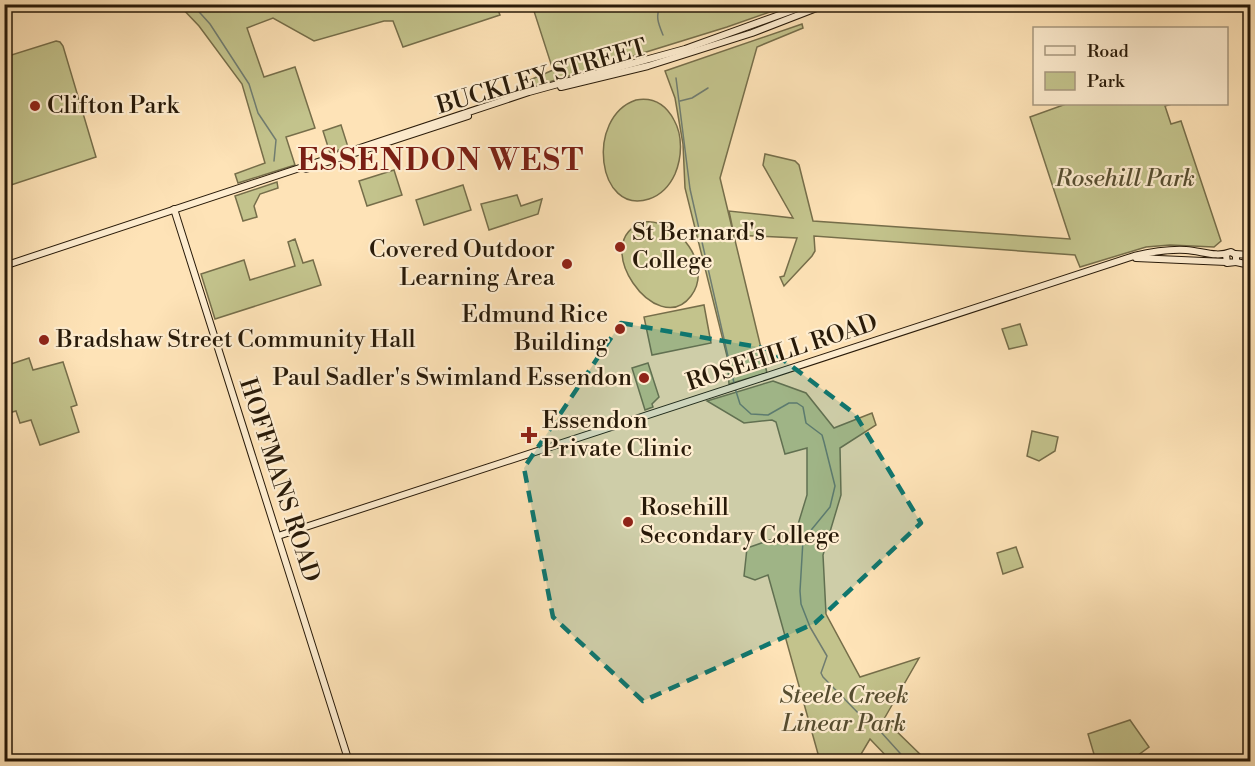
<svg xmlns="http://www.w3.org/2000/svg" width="1255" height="766" font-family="'Libre Bodoni',serif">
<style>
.green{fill:#c3c38c;stroke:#766e4a;stroke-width:1.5}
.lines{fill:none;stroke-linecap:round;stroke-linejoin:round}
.stream{stroke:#707c70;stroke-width:1.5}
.secondary-casing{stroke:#281a09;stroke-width:8}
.secondary{stroke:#feedd0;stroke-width:6}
.marked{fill:#0f766e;fill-opacity:0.2;stroke:#0f766e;stroke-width:4.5;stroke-dasharray:12 8;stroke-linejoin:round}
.poi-dot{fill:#8f2418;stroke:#feedd0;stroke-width:2}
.labels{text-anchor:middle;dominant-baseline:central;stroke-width:4.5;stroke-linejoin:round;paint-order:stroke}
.street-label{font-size:24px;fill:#281a09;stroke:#feedd0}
.poi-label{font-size:24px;fill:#281a09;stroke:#feedd0;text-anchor:start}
.park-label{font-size:24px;font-style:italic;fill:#564d30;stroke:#feedd0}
.district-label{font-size:30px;font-weight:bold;letter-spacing:1.5px;fill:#7a1f14;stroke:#feedd0}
</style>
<rect width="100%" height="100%" fill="#fee3b7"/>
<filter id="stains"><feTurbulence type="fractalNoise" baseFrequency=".00333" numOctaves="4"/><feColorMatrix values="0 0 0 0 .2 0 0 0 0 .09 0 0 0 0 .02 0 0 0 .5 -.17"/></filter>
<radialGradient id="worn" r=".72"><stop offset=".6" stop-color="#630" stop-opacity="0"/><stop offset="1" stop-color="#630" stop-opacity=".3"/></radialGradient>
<!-- green -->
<g class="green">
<polygon points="496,5 500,15 403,47 393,21 384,21 314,41 273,18 247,28 264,77 295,67 315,128 286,137 295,165 238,183 235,174 265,163 242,84 199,26 179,5"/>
<polygon points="532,5 532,4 790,5 727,27 533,87 530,80 553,70"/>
<polygon points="802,24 803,28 757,47 720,178 767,373 729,384 727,356 685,188 683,144 675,98 665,71"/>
<polygon points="56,41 60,42 63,46 96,157 5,187 5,57"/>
<path d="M 636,100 C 653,97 666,105 674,120 C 683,136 682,157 675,174 C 670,185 661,195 649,199 C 597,216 585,117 636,100 Z"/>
<polygon points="1066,104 1172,104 1165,106 1171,124 1181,121 1221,241 1214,247 1170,245 1146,247 1080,267 1075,255 814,236 815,251 812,256 784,286 780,277 784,276 797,238 734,235 729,211 793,218 763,165 765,154 795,161 799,165 813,221 1070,239 1030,117"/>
<polygon points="341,125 348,147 330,153 323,131"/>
<polygon points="394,170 402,195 367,206 359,181"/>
<polygon points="277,182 278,188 260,194 254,206 257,217 243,221 235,196"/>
<polygon points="463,185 471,210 424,225 416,200"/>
<polygon points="517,195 521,206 542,199 538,214 489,230 481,204"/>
<path d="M 644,222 C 678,218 714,266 691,296 C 657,341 586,241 644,222 Z"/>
<polygon points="295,239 303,263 313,260 321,285 215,319 201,274 244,260 250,280 295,266 288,242"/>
<polygon points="704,305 711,343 652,355 644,317"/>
<polygon points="1020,324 1027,345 1009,349 1002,329"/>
<polygon points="29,358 33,370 63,362 77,405 71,407 79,432 40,445 31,420 20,423 16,411 5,414 5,366"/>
<polygon points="648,363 659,397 652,404 653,407 645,410 632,368"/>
<polygon points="773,381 806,393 834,428 872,413 876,425 840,448 841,495 823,555 826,614 860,677 919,658 884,719 927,761 891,761 870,739 857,761 820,761 768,575 755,580 744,576 747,548 796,531 807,495 807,448 785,454 776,422 772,420 744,423 707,401"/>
<polygon points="1032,431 1058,437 1055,451 1039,461 1027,456"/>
<polygon points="1016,547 1023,567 1003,574 997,553"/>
<polygon points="1130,720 1149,747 1130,761 1096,761 1088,734"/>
</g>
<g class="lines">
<!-- stream -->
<g class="stream">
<polyline points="192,4 210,24 249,84 258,113 276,140 274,161"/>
<path d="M 661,4 C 655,16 658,23 663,35"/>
<polyline points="676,78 690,189 734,383"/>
<polyline points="680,101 692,98 708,88"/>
<polyline points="735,388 740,404 751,414 768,415 789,403 797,403 803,407 806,423 822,435 824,442 835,486 830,507 803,540 800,591 801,604 810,627 827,656 821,673 823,677 863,718 880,731 908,762"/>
</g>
<!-- secondary casing -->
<g class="secondary-casing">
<g id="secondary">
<polyline points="561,87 648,66 752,33 827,4"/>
<polyline points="306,169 468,116"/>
<polyline points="174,209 349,762"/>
<polyline points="1235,254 1250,255"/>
<polyline points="1136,258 1226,262"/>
<polyline points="1236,262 1250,265"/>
<polyline points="4,266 529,92 685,49 810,4"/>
<path d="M 278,536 L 1134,256 C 1151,252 1168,249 1186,250 C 1202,251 1216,258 1231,252 L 1236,255 L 1236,262 L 1227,263 L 1226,255"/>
</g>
</g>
<!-- secondary -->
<use href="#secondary" class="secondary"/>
</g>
<!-- marked area -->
<path class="marked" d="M 621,323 L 769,349 L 855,414 L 921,523 L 815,623 L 643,701 L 553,617 L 524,468 Z"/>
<!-- markers -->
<g class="poi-dot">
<circle cx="35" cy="106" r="6"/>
<circle cx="620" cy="247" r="6"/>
<circle cx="567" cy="264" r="6"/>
<circle cx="620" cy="329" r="6"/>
<circle cx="44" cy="340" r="6"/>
<circle cx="644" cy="378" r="6"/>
<path d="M526 426h6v6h6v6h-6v6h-6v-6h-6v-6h6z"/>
<circle cx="628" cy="522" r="6"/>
</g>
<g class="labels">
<!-- street labels -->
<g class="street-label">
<text transform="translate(542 77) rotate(-16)">BUCKLEY STREET</text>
<text transform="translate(782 353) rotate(-18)">ROSEHILL ROAD</text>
<text transform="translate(279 480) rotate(72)">HOFFMANS ROAD</text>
</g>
<!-- poi labels -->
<g class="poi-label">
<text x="47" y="106">Clifton Park</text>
<text x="632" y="233">St Bernard's<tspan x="632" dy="28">College</tspan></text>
<text x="555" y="250" text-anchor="end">Covered Outdoor<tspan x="555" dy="28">Learning Area</tspan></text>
<text x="608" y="315" text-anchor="end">Edmund Rice<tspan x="608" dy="28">Building</tspan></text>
<text x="56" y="340">Bradshaw Street Community Hall</text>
<text x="632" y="378" text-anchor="end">Paul Sadler's Swimland Essendon</text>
<text x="542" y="421">Essendon<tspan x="542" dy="28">Private Clinic</tspan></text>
<text x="640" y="508">Rosehill<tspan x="640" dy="28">Secondary College</tspan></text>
</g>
<!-- park labels -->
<g class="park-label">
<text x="1125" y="179">Rosehill Park</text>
<text x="844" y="696">Steele Creek<tspan x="844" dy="28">Linear Park</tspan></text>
</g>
<!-- district labels -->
<g class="district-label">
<text x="441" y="161">ESSENDON WEST</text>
</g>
</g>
<!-- margin -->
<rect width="1255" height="766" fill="none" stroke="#fee3b7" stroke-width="24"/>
<rect x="6" y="6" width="1243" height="754" fill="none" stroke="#281a09" stroke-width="3"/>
<rect x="12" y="12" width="1231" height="742" fill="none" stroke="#281a09" stroke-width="1.5"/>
<!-- legend -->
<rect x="1033" y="27" width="195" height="78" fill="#feedd0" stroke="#a89980" stroke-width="1.5"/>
<rect x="1045" y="46" width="30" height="9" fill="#feedd0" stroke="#a89980" stroke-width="1.5"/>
<text x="1087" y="57" font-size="18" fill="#281a09">Road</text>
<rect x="1045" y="72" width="30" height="18" fill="#c3c38c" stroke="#a89980" stroke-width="1.5"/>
<text x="1087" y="87" font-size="18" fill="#281a09">Park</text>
<rect width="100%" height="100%" filter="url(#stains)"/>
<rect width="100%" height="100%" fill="url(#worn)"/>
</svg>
